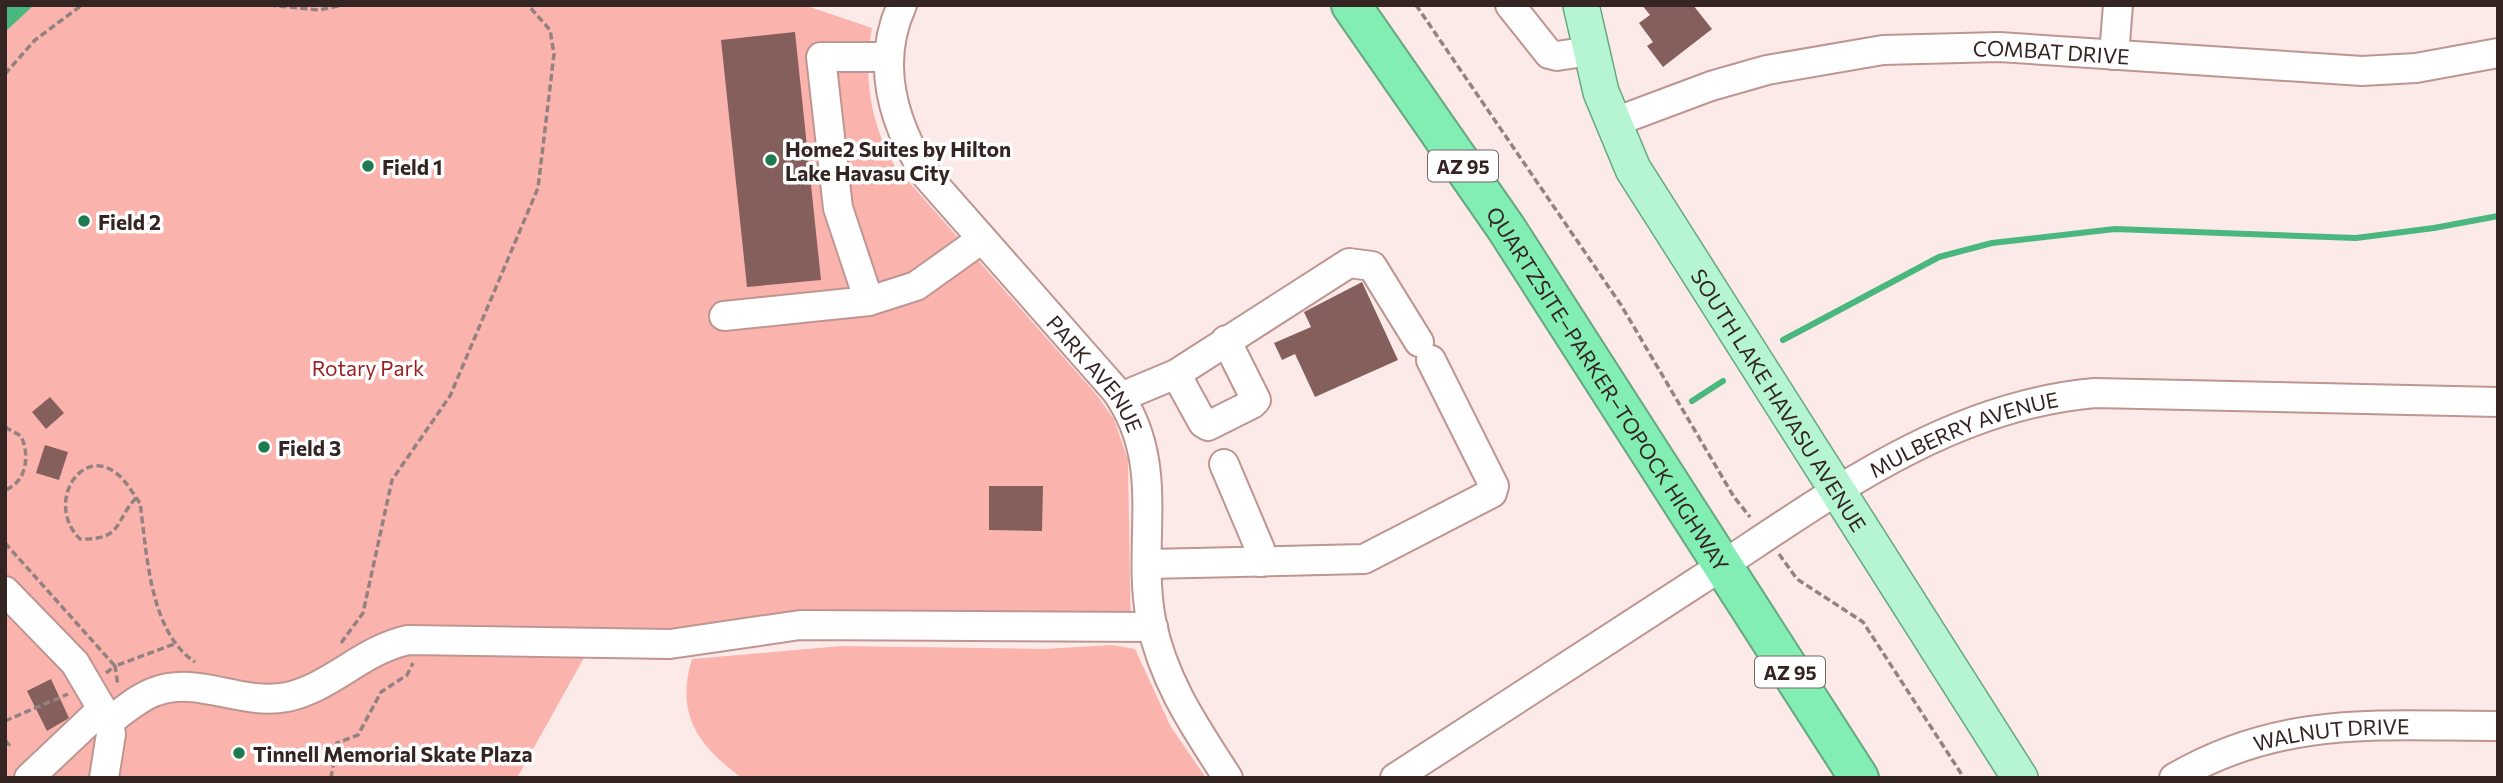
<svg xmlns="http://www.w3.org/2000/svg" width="2503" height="783" font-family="Commissioner,sans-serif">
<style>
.green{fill:#fbb4ad}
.water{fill:#4ab77f}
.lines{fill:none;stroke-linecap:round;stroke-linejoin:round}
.stream{stroke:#4ab77f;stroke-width:6}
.building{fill:#845f5b}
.minor-casing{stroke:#be9591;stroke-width:32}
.major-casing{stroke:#67a780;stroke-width:38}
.highway-casing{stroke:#67a780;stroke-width:42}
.path{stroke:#938280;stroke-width:3.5;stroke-dasharray:7 3.5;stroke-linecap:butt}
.minor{stroke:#fff;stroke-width:28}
.major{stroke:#b5f5d1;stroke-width:35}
.highway{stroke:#83eeb3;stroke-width:38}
.poi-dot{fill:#1f7a4f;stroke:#fff;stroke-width:2.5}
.labels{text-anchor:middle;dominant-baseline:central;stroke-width:7;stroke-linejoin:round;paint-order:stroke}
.shield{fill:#fff;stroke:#716664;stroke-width:2}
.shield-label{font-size:19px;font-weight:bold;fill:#342422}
.street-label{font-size:21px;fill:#342422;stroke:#fff}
.poi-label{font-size:21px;font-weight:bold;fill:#342422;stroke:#fff;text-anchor:start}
.park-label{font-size:21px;fill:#9b1f22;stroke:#fff}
</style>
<rect width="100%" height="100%" fill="#fbeae8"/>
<!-- green -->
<g class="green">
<path d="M 5,5 L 804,5 L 872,28 C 863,77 870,122 894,165 L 1095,393 L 1114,419 L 1128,460 L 1131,638 L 802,638 L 585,656 L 517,778 L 5,778 Z"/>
<path d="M 1112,645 L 1135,649 L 1171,727 L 1206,778 L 742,778 C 698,746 675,714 692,659 L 841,646 L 1044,649 Z"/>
</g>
<!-- water -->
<polygon class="water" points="5,5 34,5 5,32"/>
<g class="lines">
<!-- stream -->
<g class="stream">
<polyline points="1783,340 1939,257 1992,243 2115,229 2356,238 2434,228 2498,216"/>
<polyline points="1692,401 1723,381"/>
</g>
</g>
<!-- building -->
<g class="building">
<polygon points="1642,5 1693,5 1712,29 1663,67 1647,46 1653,42 1639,23 1650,15"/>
<polygon points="795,32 821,280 747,287 721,40"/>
<polygon points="1362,282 1398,360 1315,397 1295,354 1282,360 1274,343 1311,327 1304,312"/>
<polygon points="50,397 64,413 46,429 32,412"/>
<polygon points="45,445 68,452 59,480 36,473"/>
<polygon points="989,486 1043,486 1042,531 989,530"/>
<polygon points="51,679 69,718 47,731 27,691"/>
</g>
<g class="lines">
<!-- minor casing -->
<g class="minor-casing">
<g id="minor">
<path id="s1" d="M 902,5 C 875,64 893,123 926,175 L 1116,391 C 1168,464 1136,539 1151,620 C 1163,681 1195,727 1228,778"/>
<polyline points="1510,5 1549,54 1557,56 1590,51"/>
<polyline points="2114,55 2118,5"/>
<path id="s2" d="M 1612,123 L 1711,86 L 1767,70 L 1883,50 L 1999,47 L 2362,71 L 2416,68 L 2498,53"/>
<polyline points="869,301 916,286 982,239"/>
<polyline points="724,316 869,301 838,208 821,57 889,57"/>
<polyline points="1176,374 1203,423 1208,426 1252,404 1256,400 1226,340"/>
<polyline points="1121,397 1176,374 1349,263 1372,266 1419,342"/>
<polyline points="1224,464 1260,549 1261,562"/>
<polyline points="1148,564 1364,559 1492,493 1494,486 1431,360"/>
<polyline points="5,591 75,663 102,709"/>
<polyline points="29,778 102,709 109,722"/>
<path d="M 104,778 L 111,734 L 109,722 C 123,711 138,698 154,692 C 198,675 240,706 287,697 C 332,687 362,650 408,640 L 670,644 L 800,625 L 1153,627"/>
<path id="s3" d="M 1395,778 C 1496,712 1597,647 1697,582 C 1821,502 1943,406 2095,393 L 2498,402"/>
<path id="s4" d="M 2174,778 C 2281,715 2379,726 2498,726"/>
</g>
</g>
<!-- major casing -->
<g class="major-casing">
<g id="major">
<path id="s5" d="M 1581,5 L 1601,92 L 1633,169 L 2020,778"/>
</g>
</g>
<!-- highway casing -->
<g class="highway-casing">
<g id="highway">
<path id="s6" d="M 1351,5 L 1506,228 L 1859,778"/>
</g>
</g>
<!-- path -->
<g class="path">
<polyline points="269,5 319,10 343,5"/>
<polyline points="1416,5 1621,305 1734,497 1750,517"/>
<polyline points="5,74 35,40 82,5"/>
<path d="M 5,427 L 21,436 C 30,455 27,482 5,490"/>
<path d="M 136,498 C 114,521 124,540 80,539 C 45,505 80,445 116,473 C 126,480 133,494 140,503 C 147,552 149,632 195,662"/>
<polyline points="5,543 115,666 177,643"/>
<polyline points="1779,554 1797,579 1863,622 1964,778"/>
<polyline points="341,643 363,613 392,480 450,396 538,188 554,54 550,30 528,5"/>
<polyline points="106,673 115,666 118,686"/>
<polyline points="5,721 68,694"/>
<polyline points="5,740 9,745 5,748"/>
<polyline points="331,778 337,743 358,735 381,692 407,675 413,663"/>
</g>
<!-- minor -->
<use href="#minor" class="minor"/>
<!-- major -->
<use href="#major" class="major"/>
<!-- highway -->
<use href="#highway" class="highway"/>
</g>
<!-- markers -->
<g class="poi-dot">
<circle cx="771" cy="160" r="7"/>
<circle cx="368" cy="166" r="7"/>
<circle cx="84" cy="221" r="7"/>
<circle cx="264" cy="447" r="7"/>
<circle cx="239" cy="753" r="7"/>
</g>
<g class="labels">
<!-- shield labels -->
<g class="shield">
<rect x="1428" y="150.5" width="70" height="31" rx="5"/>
<rect x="1755" y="656.5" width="70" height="31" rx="5"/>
</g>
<g class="shield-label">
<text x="1463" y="166">AZ 95</text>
<text x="1790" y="672">AZ 95</text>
</g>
<!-- street labels -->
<g class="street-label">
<text stroke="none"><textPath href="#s2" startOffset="450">COMBAT DRIVE</textPath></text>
<text stroke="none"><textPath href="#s1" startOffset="441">PARK AVENUE</textPath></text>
<text stroke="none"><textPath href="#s6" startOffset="462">QUARTZSITE–PARKER–TOPOCK HIGHWAY</textPath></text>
<text stroke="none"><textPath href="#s5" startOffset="446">SOUTH LAKE HAVASU AVENUE</textPath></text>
<text stroke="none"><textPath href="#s3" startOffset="667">MULBERRY AVENUE</textPath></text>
<text stroke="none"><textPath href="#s4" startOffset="166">WALNUT DRIVE</textPath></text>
</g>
<!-- poi labels -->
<g class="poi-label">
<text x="785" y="148">Home2 Suites by Hilton<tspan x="785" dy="24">Lake Havasu City</tspan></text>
<text x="382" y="166">Field 1</text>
<text x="98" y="221">Field 2</text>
<text x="278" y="447">Field 3</text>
<text x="253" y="753">Tinnell Memorial Skate Plaza</text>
</g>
<!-- park labels -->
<g class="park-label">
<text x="368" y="367">Rotary Park</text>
</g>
</g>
<!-- border -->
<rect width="2503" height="783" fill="none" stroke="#342422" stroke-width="14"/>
</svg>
